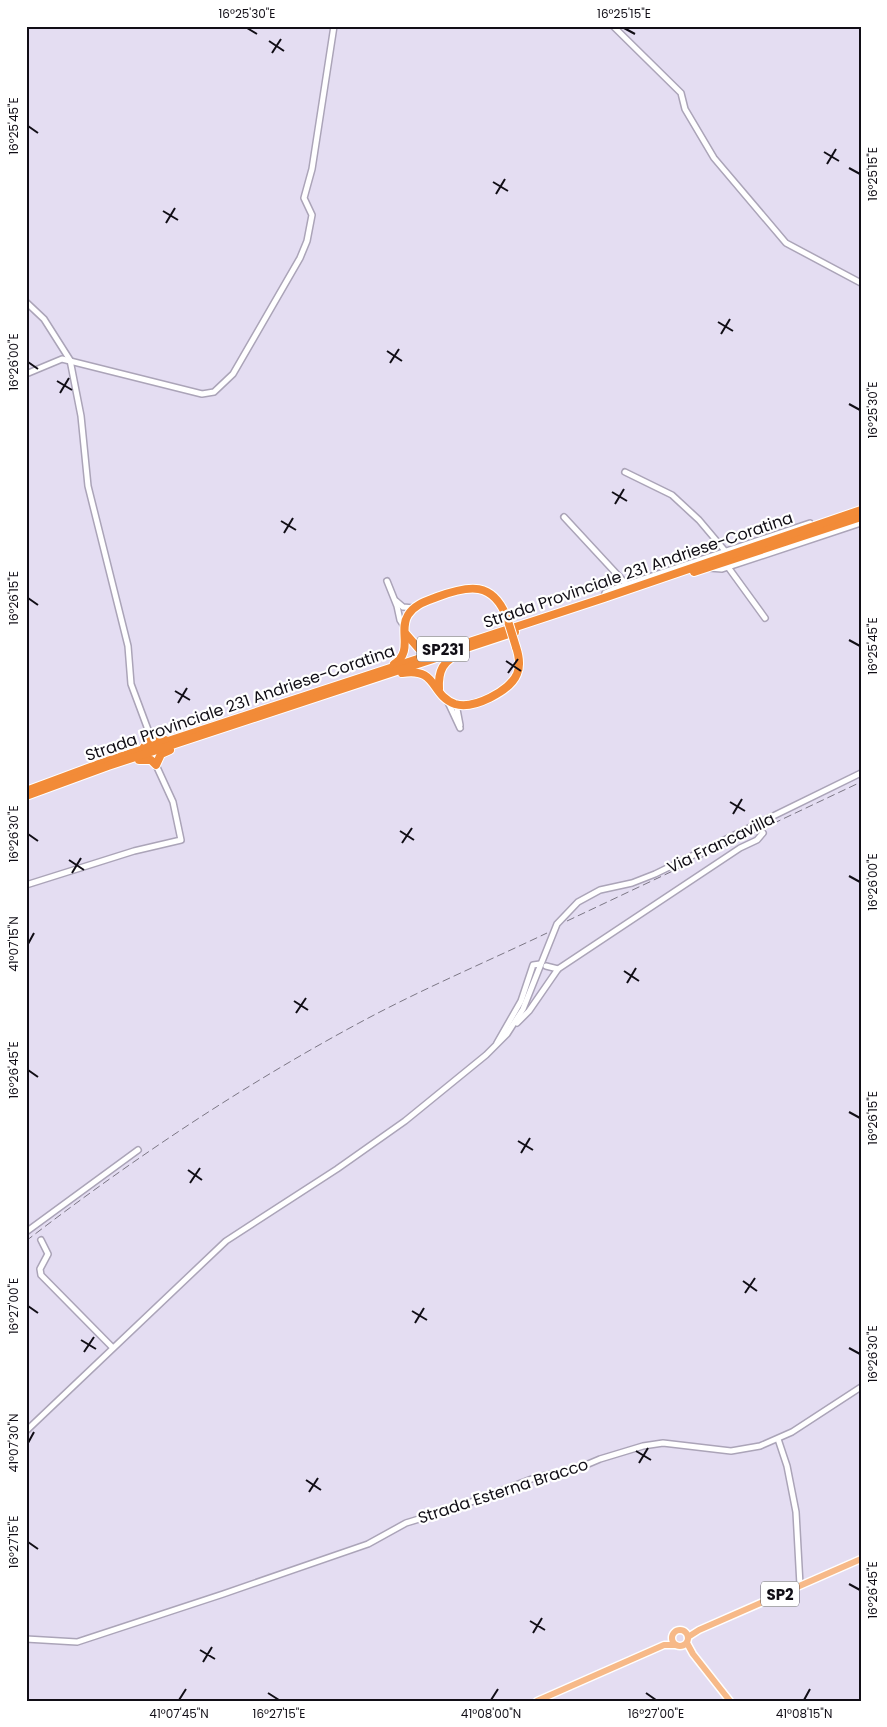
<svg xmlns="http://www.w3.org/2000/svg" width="887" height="1727" font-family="Poppins,sans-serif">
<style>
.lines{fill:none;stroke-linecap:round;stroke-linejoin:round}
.minor-casing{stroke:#aba4b8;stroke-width:8}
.major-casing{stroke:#fff;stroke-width:9}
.highway-casing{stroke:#fff;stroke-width:10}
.minor{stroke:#fff;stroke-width:5}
.major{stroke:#f7b988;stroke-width:6}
.highway{stroke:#f28b38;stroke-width:8}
.rail{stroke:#7c7785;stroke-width:1;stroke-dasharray:8 4;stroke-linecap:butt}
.highway-bridge-casing{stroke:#fff;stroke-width:10;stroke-linecap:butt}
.highway-bridge{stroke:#f28b38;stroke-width:8}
.ticks{fill:none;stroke:#110e16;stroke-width:2}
.labels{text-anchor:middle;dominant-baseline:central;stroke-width:4.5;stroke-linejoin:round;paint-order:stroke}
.shield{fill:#fff;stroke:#58565c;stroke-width:1}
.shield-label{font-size:15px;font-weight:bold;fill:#110e16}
.street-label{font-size:16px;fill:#110e16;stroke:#fff}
.neatline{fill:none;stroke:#110e16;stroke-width:2}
.ticks-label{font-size:12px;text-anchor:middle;fill:#110e16}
</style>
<rect width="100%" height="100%" fill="#e4ddf2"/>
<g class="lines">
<!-- minor casing -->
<g class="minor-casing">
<g id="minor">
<polyline points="613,26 681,93 685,109 714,158 786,243 861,283"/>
<polyline points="26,302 44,319 70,360 81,416 88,486 128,646 131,684 150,735"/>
<polyline points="26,374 62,359 202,394 214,392 233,374 300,258 307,241 312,215 304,198 312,169 334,26"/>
<polyline points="625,472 672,495 699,520 726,552"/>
<polyline points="564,517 626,584"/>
<polyline points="728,567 765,618"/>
<polyline points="709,568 722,569 861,523"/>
<polyline points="387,581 397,606 400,620 404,626"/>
<polyline points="604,598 605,593 616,588 810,523"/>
<polyline points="396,601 403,607 414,608"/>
<polyline points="447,700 460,728"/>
<polyline points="456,704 460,725"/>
<polyline points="26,885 134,851 181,840 173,802 156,765"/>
<polyline points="546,966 558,969"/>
<polyline points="517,1023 529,1011 558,969 740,848 757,840 763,833"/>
<polyline points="497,1043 521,1001 533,965 540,964"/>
<polyline points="26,1232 138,1150"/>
<polyline points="41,1240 48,1254 40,1269 41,1275 112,1347"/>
<polyline points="26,1431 226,1241 337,1169 405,1121 486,1055 507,1034 523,1009 557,924 578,902 600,890 632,883 655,874 861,773"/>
<polyline points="778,1439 787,1466 796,1512 800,1585"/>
<polyline points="26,1639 77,1642 223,1594 368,1544 406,1523 455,1508 537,1477 574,1470 600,1459 643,1446 663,1443 731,1451 760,1446 792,1432 861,1387"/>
</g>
</g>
<!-- major casing -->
<g class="major-casing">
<g id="major">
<circle cx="680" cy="1638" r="8"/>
<polyline points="688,1637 699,1630 861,1559"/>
<polyline points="687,1643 693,1654 730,1701"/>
<polyline points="537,1701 664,1645 675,1645"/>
</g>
</g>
<!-- highway casing -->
<g class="highway-casing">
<g id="highway">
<polyline points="694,572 861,517"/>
<polyline points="406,634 419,649 433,651"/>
<path d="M 394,664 C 414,651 398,631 408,615 C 415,604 427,601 437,597 C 469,585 493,581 507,618"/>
<path d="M 402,673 C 438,667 430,695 455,704 C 473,710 510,691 517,674 C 521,665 519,656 516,647"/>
<path d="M 439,689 C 438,671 443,660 460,654"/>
<polyline points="144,747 149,741 150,735 157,740 165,740"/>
<polyline points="139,760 151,760 156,765 161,754 170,750"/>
<polyline points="26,791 104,762 604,598 861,510"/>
<polyline points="26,796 108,766 515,632"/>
</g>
</g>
<!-- minor -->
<use href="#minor" class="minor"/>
<!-- major -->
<use href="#major" class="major"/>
<!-- highway -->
<use href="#highway" class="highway"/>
<!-- rail -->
<g class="rail">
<polyline points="567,921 861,782"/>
<path d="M 26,1241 C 131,1160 242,1086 359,1023 C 420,990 484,963 547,933"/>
</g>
<!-- highway-bridge casing -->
<g class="highway-bridge-casing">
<polyline id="highway-bridge" points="507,618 516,647"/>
</g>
<!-- highway-bridge -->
<use href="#highway-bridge" class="highway-bridge"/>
</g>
<!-- ticks -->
<path class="ticks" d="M 247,28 L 257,34M 624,28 L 635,34M 269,41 L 284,51M 272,53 L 281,39M 28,126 L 38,133M 824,152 L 839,161M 827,164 L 836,149M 849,168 L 860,174M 493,182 L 508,191M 496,194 L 505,179M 163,211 L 178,220M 166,223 L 175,208M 718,322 L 733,331M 721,334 L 730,319M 387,351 L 402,361M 28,362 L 38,369M 390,363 L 399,349M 57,381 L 72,390M 60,393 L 69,378M 849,404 L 860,410M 612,492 L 627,501M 615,504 L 624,489M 281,521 L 296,530M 284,533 L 293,518M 28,598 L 38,605M 849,640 L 860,646M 506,661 L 521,671M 508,673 L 518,659M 175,691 L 190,700M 178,703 L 187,688M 730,802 L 745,811M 733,814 L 742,799M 400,831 L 414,840M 28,834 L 38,841M 402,843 L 412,828M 69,860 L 84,870M 72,873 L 81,858M 849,876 L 860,882M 28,944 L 34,933M 624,971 L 639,981M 627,983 L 636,968M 294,1001 L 308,1010M 296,1013 L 306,998M 28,1070 L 38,1077M 849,1112 L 860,1118M 518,1141 L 533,1150M 521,1153 L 530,1138M 188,1170 L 202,1180M 190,1183 L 200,1168M 743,1281 L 757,1291M 745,1293 L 755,1278M 28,1306 L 38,1313M 412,1311 L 427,1320M 415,1323 L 424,1308M 81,1340 L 96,1349M 849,1348 L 860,1354M 84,1352 L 94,1337M 28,1443 L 34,1432M 636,1451 L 651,1460M 639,1463 L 648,1448M 306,1480 L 321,1490M 309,1492 L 318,1478M 28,1542 L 38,1549M 849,1584 L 860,1590M 530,1621 L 545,1630M 533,1633 L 542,1618M 200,1650 L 215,1659M 203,1662 L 212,1647M 268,1693 L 279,1700M 646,1693 L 656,1700M 179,1700 L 186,1689M 491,1700 L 498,1689M 804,1700 L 810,1689"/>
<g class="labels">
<!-- shield labels -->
<g class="shield">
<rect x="417" y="636.5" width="52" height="25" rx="4"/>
<rect x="761" y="1581.5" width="38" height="25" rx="4"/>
</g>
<g class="shield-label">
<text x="443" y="649">SP231</text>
<text x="780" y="1594">SP2</text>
</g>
<!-- street labels -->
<g class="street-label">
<text transform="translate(638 570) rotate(-19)">Strada Provinciale 231 Andriese-Coratina</text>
<text transform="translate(240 703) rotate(-19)">Strada Provinciale 231 Andriese-Coratina</text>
<text transform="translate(721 843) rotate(-26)">Via Francavilla</text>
<text transform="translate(503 1491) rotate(-18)">Strada Esterna Bracco</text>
</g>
</g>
<!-- border -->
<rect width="887" height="1727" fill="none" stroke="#ffffff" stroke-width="55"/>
<rect x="28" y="28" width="832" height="1672" class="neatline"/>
<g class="ticks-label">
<text x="247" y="18">16°25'30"E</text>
<text x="624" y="18">16°25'15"E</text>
<text transform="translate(14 126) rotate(-90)" y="4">16°25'45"E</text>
<text transform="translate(873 174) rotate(-90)" y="4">16°25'15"E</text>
<text transform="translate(14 362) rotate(-90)" y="4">16°26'00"E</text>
<text transform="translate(873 410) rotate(-90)" y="4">16°25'30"E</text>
<text transform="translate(14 598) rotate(-90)" y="4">16°26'15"E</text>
<text transform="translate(873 646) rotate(-90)" y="4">16°25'45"E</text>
<text transform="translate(14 834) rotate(-90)" y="4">16°26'30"E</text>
<text transform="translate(873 882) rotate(-90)" y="4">16°26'00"E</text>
<text transform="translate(14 944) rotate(-90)" y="4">41°07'15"N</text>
<text transform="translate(14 1070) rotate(-90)" y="4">16°26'45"E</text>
<text transform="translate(873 1118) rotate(-90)" y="4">16°26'15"E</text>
<text transform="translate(14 1306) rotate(-90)" y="4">16°27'00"E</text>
<text transform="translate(873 1354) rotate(-90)" y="4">16°26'30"E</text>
<text transform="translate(14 1443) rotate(-90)" y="4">41°07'30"N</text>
<text transform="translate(14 1542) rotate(-90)" y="4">16°27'15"E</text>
<text transform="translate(873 1590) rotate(-90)" y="4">16°26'45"E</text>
<text x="179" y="1718">41°07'45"N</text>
<text x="279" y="1718">16°27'15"E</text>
<text x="491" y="1718">41°08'00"N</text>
<text x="656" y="1718">16°27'00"E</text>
<text x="804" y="1718">41°08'15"N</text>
</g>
</svg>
